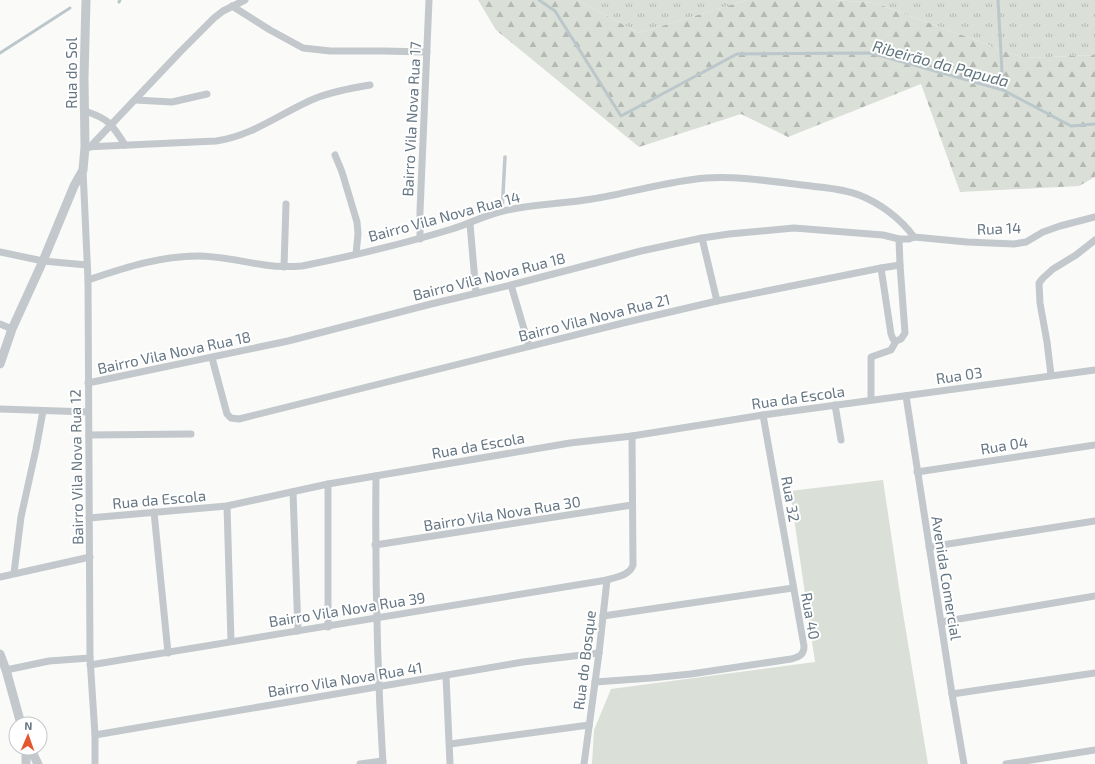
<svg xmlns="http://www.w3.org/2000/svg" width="1095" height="764" font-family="'Exo 2',sans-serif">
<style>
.grass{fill:url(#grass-tufts)}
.forest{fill:url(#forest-firs)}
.park{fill:#dadfd7}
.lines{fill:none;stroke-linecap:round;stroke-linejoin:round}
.stream{stroke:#bbc7cb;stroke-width:3}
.service{stroke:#c3c8cc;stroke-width:3.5}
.minor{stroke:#c3c8cc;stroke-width:7}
.tertiary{stroke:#c3c8cc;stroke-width:9}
.labels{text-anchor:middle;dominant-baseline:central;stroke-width:4;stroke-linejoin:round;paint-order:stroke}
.street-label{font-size:15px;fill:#657683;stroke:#fff}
.water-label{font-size:16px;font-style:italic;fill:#60757c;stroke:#fff}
</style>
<defs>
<pattern id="grass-tufts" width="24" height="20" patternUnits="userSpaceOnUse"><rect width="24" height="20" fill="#dadfd7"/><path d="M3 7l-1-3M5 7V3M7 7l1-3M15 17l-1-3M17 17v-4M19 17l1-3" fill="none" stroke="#b4b9b4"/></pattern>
<pattern id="forest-firs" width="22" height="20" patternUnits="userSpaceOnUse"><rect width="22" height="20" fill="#dadfd7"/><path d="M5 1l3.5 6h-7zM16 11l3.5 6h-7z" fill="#b4b9b4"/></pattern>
</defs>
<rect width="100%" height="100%" fill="#fafaf8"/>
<!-- grass -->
<g class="grass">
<polygon points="577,0 747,0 639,33"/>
<polygon points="834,0 1095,0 1095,55 1024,58 875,3"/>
</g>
<!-- forest -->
<polygon class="forest" points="478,0 577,0 639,33 747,0 834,0 875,3 1024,58 1095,55 1095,177 1079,186 960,192 921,84 788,137 741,114 639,147 496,30"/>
<!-- park -->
<polygon class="park" points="883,480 901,601 928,764 592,764 594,730 611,689 815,662 790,491"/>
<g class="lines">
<!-- stream -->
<g class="stream">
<polyline points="539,0 555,11 621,116 737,54 871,53 1003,90 1071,126 1095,124"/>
<polyline points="998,0 1003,90"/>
<polyline points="119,2 120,0"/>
<polyline points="0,53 70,8"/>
</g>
<!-- service -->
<polyline class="service" points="502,212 505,157"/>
<!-- minor -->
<g class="minor">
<polyline points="232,6 270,30 303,48 330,51 383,51 427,52"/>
<polyline points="135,100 172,102 207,94"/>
<path d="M 85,111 C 109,119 112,124 125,145"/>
<path d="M 85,147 L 216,141 C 253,136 282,112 316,98 C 334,91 352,88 370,85"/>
<polyline points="90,147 180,52 214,18 223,11 245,0"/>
<polyline points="335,155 342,172 357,222 358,234 356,254"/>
<polyline points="83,170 88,280 90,658 95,735 95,764"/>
<polyline points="470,224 476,293"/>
<polyline points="702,238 717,301"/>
<polyline points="420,239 420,211 429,0"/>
<polyline points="0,252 43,261 87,265"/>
<polyline points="284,267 286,204"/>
<polyline points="881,268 891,334 893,339 896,341"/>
<path d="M 88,280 C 124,268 159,256 198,256 C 221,256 243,262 265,265 C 277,267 289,267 302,266 C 352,256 403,244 452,229 C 469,224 485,215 503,211 C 532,204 563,204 592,199 C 630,193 668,181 706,178 C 741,176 776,182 811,186 C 827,188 844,189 859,195 C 880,203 901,219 914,237"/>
<polyline points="511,285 529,346"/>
<polyline points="0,324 12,329"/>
<polyline points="212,358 227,414 231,418 239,419 623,323 717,301 881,268 900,265"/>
<polyline points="1051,375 1047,342 1040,303 1039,283 1043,278 1053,269 1076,255 1095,240"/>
<polyline points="88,383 288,341 431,304 511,285 641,251 702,238 729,234 794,228 883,235 899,239 909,239 914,237 967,242 1014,244 1026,242 1043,232 1060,226 1095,217"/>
<polyline points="906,396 952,694 964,764"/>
<polyline points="871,400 871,357 891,350 896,341 901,339 905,333 900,265 899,239"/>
<polyline points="835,405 841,440"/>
<polyline points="0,409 88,412"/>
<polyline points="89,435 191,434"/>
<polyline points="917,472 1095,445"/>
<path d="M 376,476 C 375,572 377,668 383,764"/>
<polyline points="328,484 328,627"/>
<polyline points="293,492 298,631"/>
<polyline points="227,506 231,641"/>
<polyline points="154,512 168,653"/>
<polyline points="89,518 227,506 328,484 570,443 632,436 763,415 1095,370"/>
<polyline points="375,545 632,505"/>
<polyline points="929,547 1095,521"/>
<polyline points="14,573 21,517 36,449 43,411"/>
<polyline points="0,577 90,557"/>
<polyline points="603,616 793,588"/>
<polyline points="941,622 1095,596"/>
<path d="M 90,665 L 607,580 C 617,577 630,575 633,565 L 632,436"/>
<polyline points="6,670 49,661 90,658"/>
<polyline points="446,676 450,764"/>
<path d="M 595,682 L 651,678 L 691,674 L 791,659 C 799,657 804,655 804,646 L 763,415"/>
<polyline points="952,694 1095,673"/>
<polyline points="95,735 523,662 599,653"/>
<polyline points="450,744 589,725"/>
<polyline points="360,764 383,761"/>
<polyline points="584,764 599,653 607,580"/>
<polyline points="1006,764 1095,750"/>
</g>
<!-- tertiary -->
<g class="tertiary">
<polyline points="0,364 12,329 43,261 74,186 83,170 85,147 84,78 86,0"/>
<polyline points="0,654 6,670 21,724"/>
<polyline points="30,748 38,764"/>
<polyline points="26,764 26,748"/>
</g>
</g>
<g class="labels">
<!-- street labels -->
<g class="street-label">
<text transform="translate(71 73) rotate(-90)">Rua do Sol</text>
<text transform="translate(411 119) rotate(-87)">Bairro Vila Nova Rua 17</text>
<text transform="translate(444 216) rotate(-15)">Bairro Vila Nova Rua 14</text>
<text transform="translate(999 228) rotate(-2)">Rua 14</text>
<text transform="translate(489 276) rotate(-14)">Bairro Vila Nova Rua 18</text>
<text transform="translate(594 317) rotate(-14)">Bairro Vila Nova Rua 21</text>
<text transform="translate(174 352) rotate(-12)">Bairro Vila Nova Rua 18</text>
<text transform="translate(959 375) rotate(-8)">Rua 03</text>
<text transform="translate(798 397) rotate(-8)">Rua da Escola</text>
<text transform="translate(478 445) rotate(-10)">Rua da Escola</text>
<text transform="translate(1004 445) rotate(-9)">Rua 04</text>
<text transform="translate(76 467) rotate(-91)">Bairro Vila Nova Rua 12</text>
<text transform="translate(159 499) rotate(-5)">Rua da Escola</text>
<text transform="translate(791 499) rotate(80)">Rua 32</text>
<text transform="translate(502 513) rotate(-9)">Bairro Vila Nova Rua 30</text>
<text transform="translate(947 578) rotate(81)">Avenida Comercial</text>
<text transform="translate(347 609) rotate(-9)">Bairro Vila Nova Rua 39</text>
<text transform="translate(811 616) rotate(80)">Rua 40</text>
<text transform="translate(584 660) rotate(-83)">Rua do Bosque</text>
<text transform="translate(345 679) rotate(-9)">Bairro Vila Nova Rua 41</text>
</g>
<!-- water labels -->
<g class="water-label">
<text transform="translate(941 63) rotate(15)">Ribeirão da Papuda</text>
</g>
</g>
<!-- north arrow -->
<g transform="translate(28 736) rotate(2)"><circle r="19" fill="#ffffff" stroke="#c1c8cd"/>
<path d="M0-3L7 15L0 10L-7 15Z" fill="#e4572e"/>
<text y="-6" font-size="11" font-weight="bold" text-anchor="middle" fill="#657683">N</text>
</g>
</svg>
